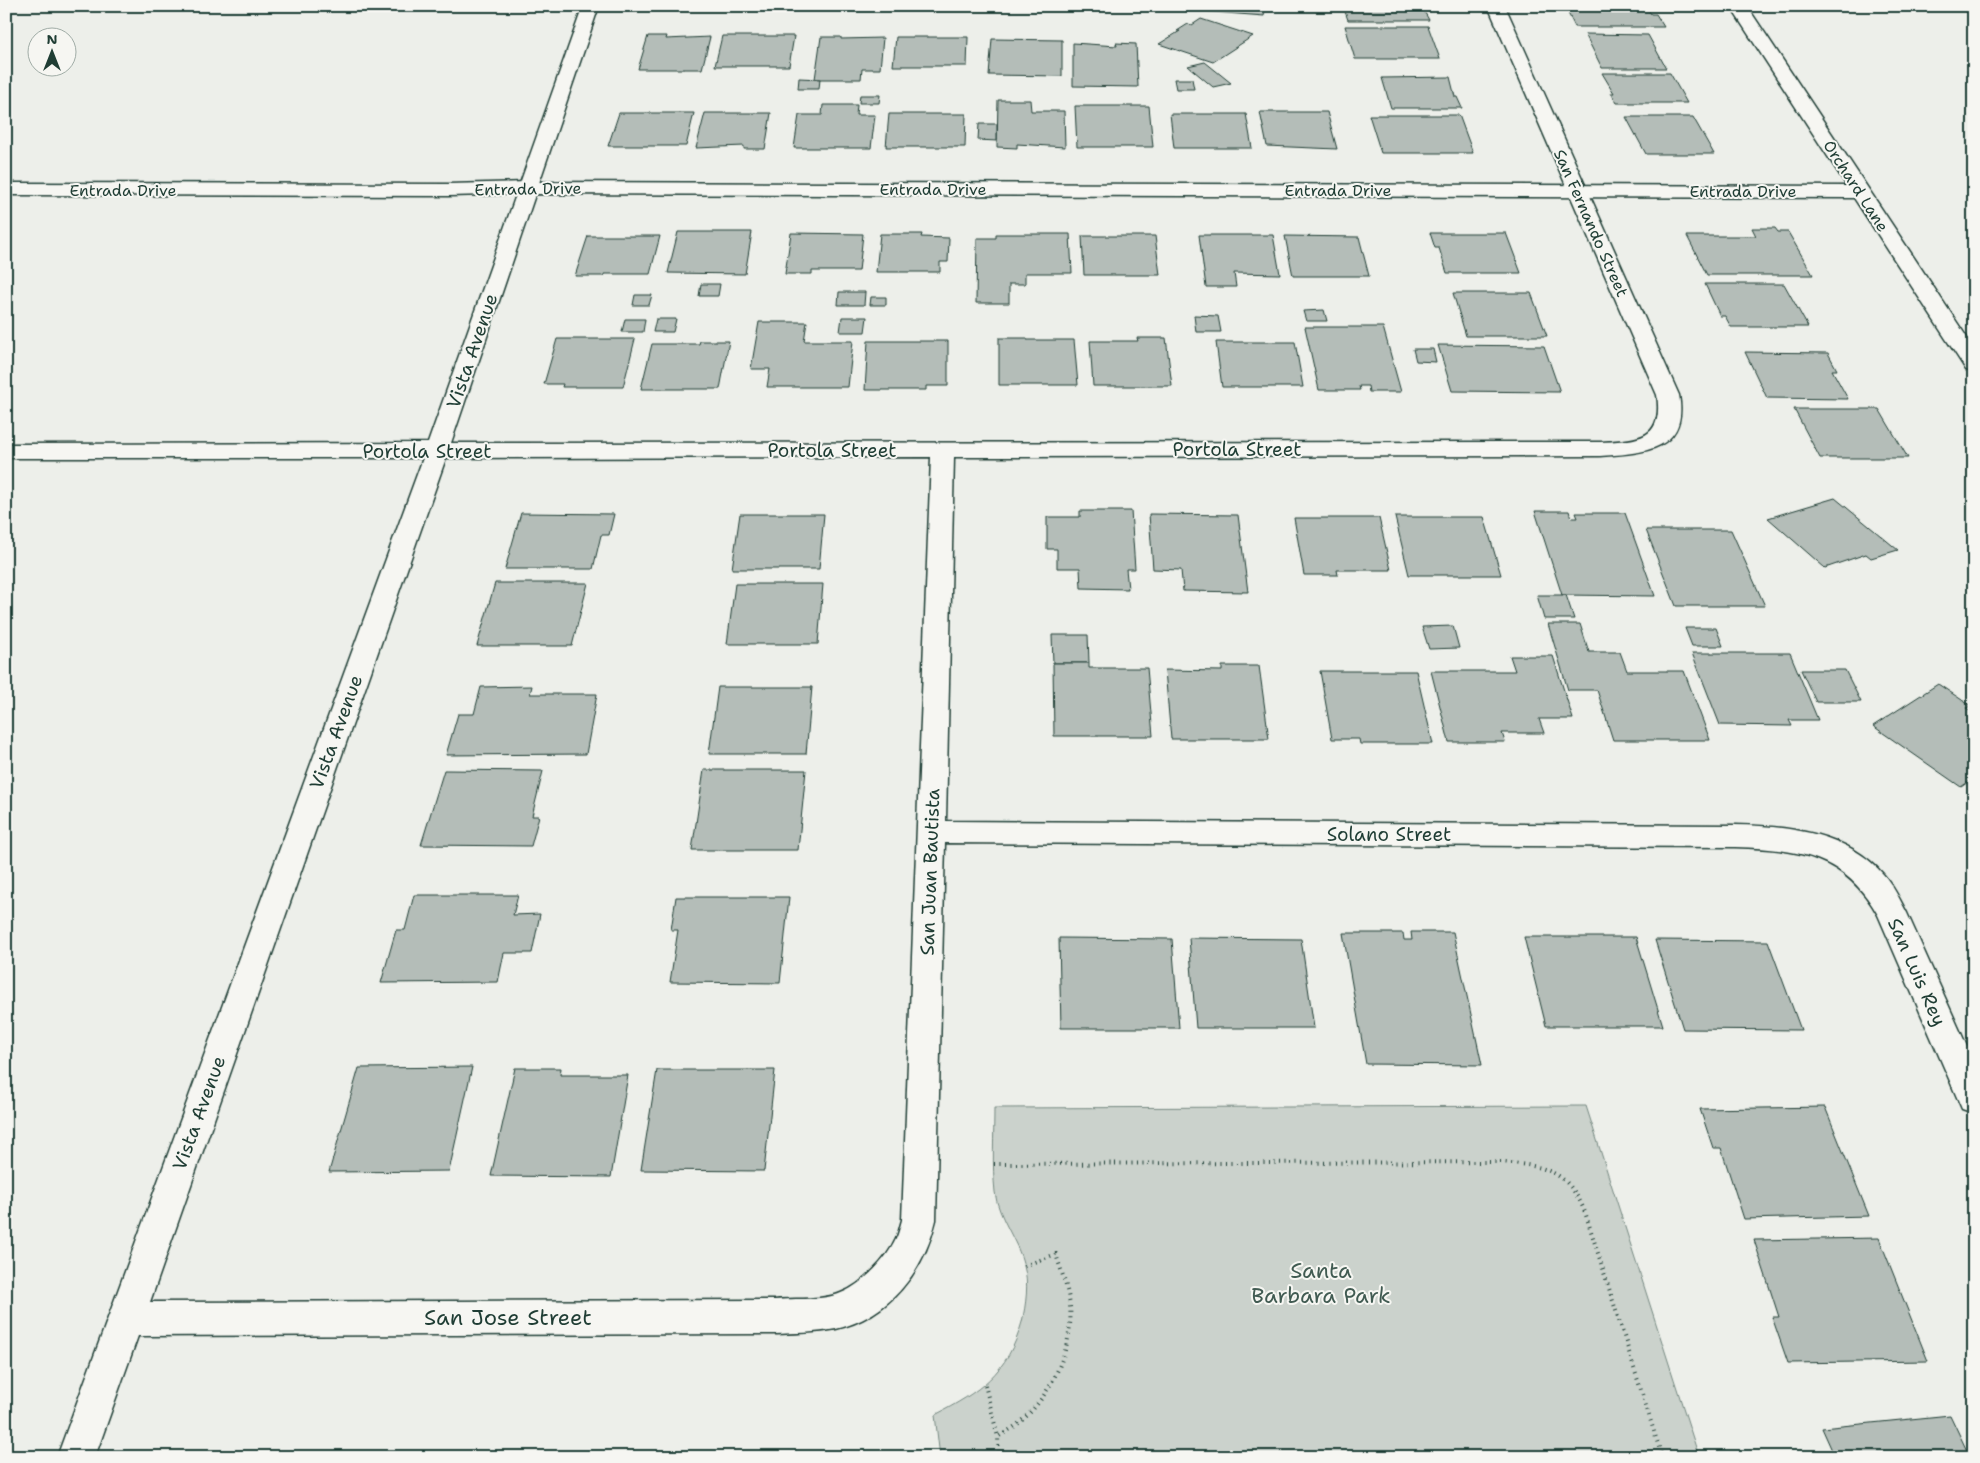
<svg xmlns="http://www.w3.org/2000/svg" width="1980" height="1463" font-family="'Shantell Sans',sans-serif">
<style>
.green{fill:#cbd2cc;stroke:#758880}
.building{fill:#b4bdb8;stroke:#1f3d34}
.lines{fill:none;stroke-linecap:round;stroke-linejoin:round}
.minor-casing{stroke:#1f3d34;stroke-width:3}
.tertiary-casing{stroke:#1f3d34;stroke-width:3}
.path{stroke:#1f3d34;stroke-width:4;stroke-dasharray:1 4.5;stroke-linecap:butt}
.minor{fill:#f6f6f2;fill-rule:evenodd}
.tertiary{fill:#f6f6f2;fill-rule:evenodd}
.labels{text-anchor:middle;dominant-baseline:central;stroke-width:4;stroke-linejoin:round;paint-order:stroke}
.far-street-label{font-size:16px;fill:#1f3d34;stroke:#f6f6f2}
.street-label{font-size:19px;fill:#1f3d34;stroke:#f6f6f2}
.near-park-label{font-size:22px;fill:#415b52;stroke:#f6f6f2}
.near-street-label{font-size:22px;fill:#1f3d34;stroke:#f6f6f2}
</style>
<rect width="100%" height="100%" fill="#edefea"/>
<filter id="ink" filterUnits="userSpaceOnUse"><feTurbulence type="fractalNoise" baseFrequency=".02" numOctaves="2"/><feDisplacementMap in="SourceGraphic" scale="10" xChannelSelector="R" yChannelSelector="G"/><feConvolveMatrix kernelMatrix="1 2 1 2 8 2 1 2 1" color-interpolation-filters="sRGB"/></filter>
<g filter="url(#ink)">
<!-- green -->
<path class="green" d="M 1586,1106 L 1699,1457 L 940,1457 L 935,1415 C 979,1392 1008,1373 1022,1322 C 1026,1304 1029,1284 1024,1266 C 1018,1240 998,1218 995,1192 C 992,1165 994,1136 994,1108 Z"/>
<!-- building -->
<g class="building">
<polygon points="1201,6 1266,6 1264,16 1200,11"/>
<polygon points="1343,6 1421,6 1429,20 1348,20"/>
<polygon points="1571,6 1646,6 1651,14 1656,14 1664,27 1575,27 1566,9 1572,9"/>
<polygon points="1201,19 1253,36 1213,62 1159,44 1180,31 1177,31 1188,24 1192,25"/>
<polygon points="1345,26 1428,26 1440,59 1355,59"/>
<polygon points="1585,34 1648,35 1666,68 1602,68"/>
<polygon points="648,36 667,36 666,39 710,37 702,69 638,69"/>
<polygon points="722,36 794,36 789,66 715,66"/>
<polygon points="821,37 841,37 841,39 883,38 880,69 862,69 861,79 815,79"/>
<polygon points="896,37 968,37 967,66 893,66"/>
<polygon points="992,39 1062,40 1062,76 989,75"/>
<polygon points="1073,43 1117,46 1116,43 1136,44 1138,87 1073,86"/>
<polygon points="1205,62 1231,83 1213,87 1188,66"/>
<polygon points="1602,73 1670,73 1687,103 1617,103 1611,93 1614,93"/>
<polygon points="1450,77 1455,97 1457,97 1462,108 1391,108 1382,78"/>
<polygon points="799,78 820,79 819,89 798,89"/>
<polygon points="1174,79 1192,79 1194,89 1176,89"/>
<polygon points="860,95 880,95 879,103 859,103"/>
<polygon points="998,100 1030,100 1031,111 1064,111 1065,147 1017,144 1017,148 997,147"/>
<polygon points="823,105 857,105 856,115 875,115 871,148 794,148 799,115 822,115"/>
<polygon points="1075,106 1149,106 1153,147 1077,147"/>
<polygon points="1260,112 1327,112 1337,149 1267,146"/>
<polygon points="619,113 694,113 686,146 608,146"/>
<polygon points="705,113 771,113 765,149 744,149 744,146 696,148"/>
<polygon points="889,114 966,114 965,147 886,147"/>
<polygon points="1170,114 1246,114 1252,148 1174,148"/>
<polygon points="1369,115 1459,115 1473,153 1381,153"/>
<polygon points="1626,117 1693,117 1714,154 1646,154"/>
<polygon points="979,124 997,124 997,141 978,140"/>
<polygon points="1752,228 1775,228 1778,232 1788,232 1813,275 1707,275 1687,236 1756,236"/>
<polygon points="678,232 752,232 745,274 668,273"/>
<polygon points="791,233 863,234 859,271 812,271 812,274 785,274"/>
<polygon points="1430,233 1506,233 1521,273 1447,273 1439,248 1435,248"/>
<polygon points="880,234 922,234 921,237 949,238 948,262 940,262 940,272 876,272"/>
<polygon points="996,234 1070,234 1072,273 1025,273 1025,284 1009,284 1009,303 976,303 977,238 996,238"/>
<polygon points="1199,235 1273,235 1280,274 1234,273 1236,287 1206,287"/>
<polygon points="588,236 660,236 650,274 604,274 604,276 575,276"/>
<polygon points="1082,236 1155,236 1160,275 1084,275"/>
<polygon points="1285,236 1359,237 1369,276 1293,276"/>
<polygon points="701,284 720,284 718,296 699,296"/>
<polygon points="1705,284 1784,284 1808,327 1731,327 1725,316 1720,316"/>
<polygon points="839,292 865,292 864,305 838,305"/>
<polygon points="1453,293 1531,293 1547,336 1466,336"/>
<polygon points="635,295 652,295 649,305 633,305"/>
<polygon points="871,297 886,297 886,305 870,305"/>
<polygon points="1324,310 1327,321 1306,321 1303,311"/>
<polygon points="1194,315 1218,316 1221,332 1196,332"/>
<polygon points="842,317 867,317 865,332 840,332"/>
<polygon points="625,319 645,319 643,332 622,332"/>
<polygon points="656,319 676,319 673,332 653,332"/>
<polygon points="759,322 807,322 804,341 853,341 848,387 767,387 770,369 751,369"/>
<polygon points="1305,327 1383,327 1401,392 1369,392 1368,386 1359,386 1360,390 1319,390"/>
<polygon points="999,338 1027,338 1027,340 1074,340 1078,385 999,385"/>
<polygon points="1137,338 1166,338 1172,386 1093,386 1090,341 1138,341"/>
<polygon points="557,339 635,339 623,387 562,387 563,384 544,384"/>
<polygon points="700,341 729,341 720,389 641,389 652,344 699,344"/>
<polygon points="868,341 948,341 948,386 926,386 926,390 865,390"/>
<polygon points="1216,342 1295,342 1303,387 1222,387"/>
<polygon points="1438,345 1544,346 1560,392 1452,391"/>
<polygon points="1413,349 1433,349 1436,362 1416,361"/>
<polygon points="1745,352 1828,353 1837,370 1832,370 1848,399 1767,398"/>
<polygon points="1794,409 1879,409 1908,458 1820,458"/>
<polygon points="1835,498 1898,550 1871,558 1866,554 1825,568 1768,518"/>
<polygon points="1080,511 1131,511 1135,569 1126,569 1128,589 1081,588 1080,568 1057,568 1057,549 1047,549 1047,517 1080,517"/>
<polygon points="1535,511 1569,511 1571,518 1578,518 1576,513 1625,513 1655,596 1562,595"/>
<polygon points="521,513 614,514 609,535 601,535 593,569 505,569"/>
<polygon points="740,514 824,514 819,569 732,569"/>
<polygon points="1149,514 1238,515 1248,592 1183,591 1181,570 1153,569"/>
<polygon points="1395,517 1484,517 1501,575 1409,575"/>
<polygon points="1294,518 1379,518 1391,570 1337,570 1338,575 1304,575"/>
<polygon points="1646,530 1731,530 1765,606 1676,606"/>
<polygon points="495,583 588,583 572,646 477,646"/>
<polygon points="735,584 823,584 818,644 727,644"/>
<polygon points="1537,595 1566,595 1574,619 1544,619"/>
<polygon points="1548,624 1580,624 1589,652 1620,652 1627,671 1684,671 1710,740 1613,740 1597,690 1568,690"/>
<polygon points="1453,626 1459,648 1429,649 1422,627"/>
<polygon points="1685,628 1716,628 1723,646 1692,646"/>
<polygon points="1052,635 1088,635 1089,663 1053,663"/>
<polygon points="1692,653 1790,653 1818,720 1789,720 1792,726 1720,725"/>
<polygon points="1510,656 1553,656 1573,719 1539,719 1544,733 1502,733 1505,742 1449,742 1431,671 1515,671"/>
<polygon points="1053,663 1089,663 1089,668 1147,668 1153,736 1054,736"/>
<polygon points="1222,666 1259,666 1269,739 1171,739 1165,670 1222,671"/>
<polygon points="1801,670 1845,670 1861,702 1816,702"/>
<polygon points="1320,671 1416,671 1433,744 1360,744 1359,739 1332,739"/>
<polygon points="1938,684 1971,706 1966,708 1974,713 1974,778 1961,787 1873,726"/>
<polygon points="532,686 530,694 597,694 586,754 446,755 458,714 474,714 481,687"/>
<polygon points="718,687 812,687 806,754 709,754"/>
<polygon points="444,770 543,771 532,816 539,816 531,846 421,845"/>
<polygon points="704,770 806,770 798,850 692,850"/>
<polygon points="414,895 518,895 513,915 540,914 532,953 504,953 498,982 381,983 396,930 405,930"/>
<polygon points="676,897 789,897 780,983 670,982 678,930 671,930"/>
<polygon points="1411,932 1453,932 1482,1065 1366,1064 1343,933 1403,933 1404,940 1412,940"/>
<polygon points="1524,937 1636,937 1663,1026 1546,1026"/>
<polygon points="1059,938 1172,939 1179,1028 1061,1028"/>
<polygon points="1189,938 1301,939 1314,1028 1196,1028"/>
<polygon points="1655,940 1768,941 1801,1030 1683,1029"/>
<polygon points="472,1067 449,1171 329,1172 359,1068"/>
<polygon points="515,1068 561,1068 560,1075 628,1075 611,1177 491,1176"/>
<polygon points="657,1070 775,1070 764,1171 641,1170"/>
<polygon points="1825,1107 1869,1216 1744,1219 1721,1148 1713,1148 1700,1109"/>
<polygon points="1879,1238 1928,1361 1788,1363 1772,1317 1779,1317 1754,1240"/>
<polygon points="1950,1415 1970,1457 1835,1457 1822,1428"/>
</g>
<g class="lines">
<!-- minor casing -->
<g class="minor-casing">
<path id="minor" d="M 583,6 L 599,6 L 451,443 L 1600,442 C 1637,440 1664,441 1657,395 L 1488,6 L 1505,6 L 1679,395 C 1689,451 1643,453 1600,456 L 954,457 L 946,821 L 1735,825 C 1787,826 1847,832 1883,874 C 1893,885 1900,900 1907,913 L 1974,1062 L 1974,1113 L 1962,1109 L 1878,915 C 1845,855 1798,849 1735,847 L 945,843 L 936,1220 C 924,1271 889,1317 836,1329 C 816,1333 795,1333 775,1334 L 138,1336 L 95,1457 L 57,1457 L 423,458 L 6,458 L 6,444 L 428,443 ZM 931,457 L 902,1220 C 900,1226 899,1233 896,1239 C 887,1259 862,1285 841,1293 C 822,1301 796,1298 775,1300 L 150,1302 L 446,458 Z"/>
</g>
<!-- tertiary casing -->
<g class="tertiary-casing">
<polygon id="tertiary" points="1730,6 1747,6 1974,348 1974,372 1966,370 1963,365 1854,198 527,194 449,196 6,195 6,183 449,184 527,182 1847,186"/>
</g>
<!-- path -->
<g class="path">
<path d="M 994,1164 L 1501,1162 C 1544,1166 1567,1169 1585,1212 L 1662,1457"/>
<polyline points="985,1385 998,1437"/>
<path d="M 999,1457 L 998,1437 C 1005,1432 1014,1428 1020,1422 C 1051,1396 1074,1346 1070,1306 C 1068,1288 1061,1271 1056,1254 L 1024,1266"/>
</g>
<!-- minor -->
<use href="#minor" class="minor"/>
<!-- tertiary -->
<use href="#tertiary" class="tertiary"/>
</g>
</g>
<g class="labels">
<!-- far-street labels -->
<g class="far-street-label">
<text transform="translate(1856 186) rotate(57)">Orchard Lane</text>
<text transform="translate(528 189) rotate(-1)">Entrada Drive</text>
<text x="933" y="189">Entrada Drive</text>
<text x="123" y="190">Entrada Drive</text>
<text x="1338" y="190">Entrada Drive</text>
<text x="1743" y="191">Entrada Drive</text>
<text transform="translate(1591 223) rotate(66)">San Fernando Street</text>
</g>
<!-- street labels -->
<g class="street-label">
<text transform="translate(472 351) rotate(-71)">Vista Avenue</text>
<text x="1237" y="449">Portola Street</text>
<text x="832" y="450">Portola Street</text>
<text x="427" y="451">Portola Street</text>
<text transform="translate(336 732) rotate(-70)">Vista Avenue</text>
<text x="1389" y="834">Solano Street</text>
<text transform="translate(930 872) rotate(-88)">San Juan Bautista</text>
<text transform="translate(1917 972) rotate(66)">San Luis Rey</text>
<text transform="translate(199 1113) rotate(-70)">Vista Avenue</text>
</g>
<!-- near-park labels -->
<g class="near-park-label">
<text x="1321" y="1270">Santa<tspan x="1321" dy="25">Barbara Park</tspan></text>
</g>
<!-- near-street labels -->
<g class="near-street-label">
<text x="508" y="1317">San Jose Street</text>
</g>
</g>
<!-- margin -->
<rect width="1980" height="1463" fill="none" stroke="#f6f6f2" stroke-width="25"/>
<rect x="12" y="12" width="1955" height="1438" fill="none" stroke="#1f3d34" stroke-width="2" filter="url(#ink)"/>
<!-- north arrow -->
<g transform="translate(52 52)"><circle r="24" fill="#f6f6f2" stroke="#a0aca6"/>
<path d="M0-4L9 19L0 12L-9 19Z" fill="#1f3d34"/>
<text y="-8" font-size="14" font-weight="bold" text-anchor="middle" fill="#1f3d34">N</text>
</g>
</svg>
